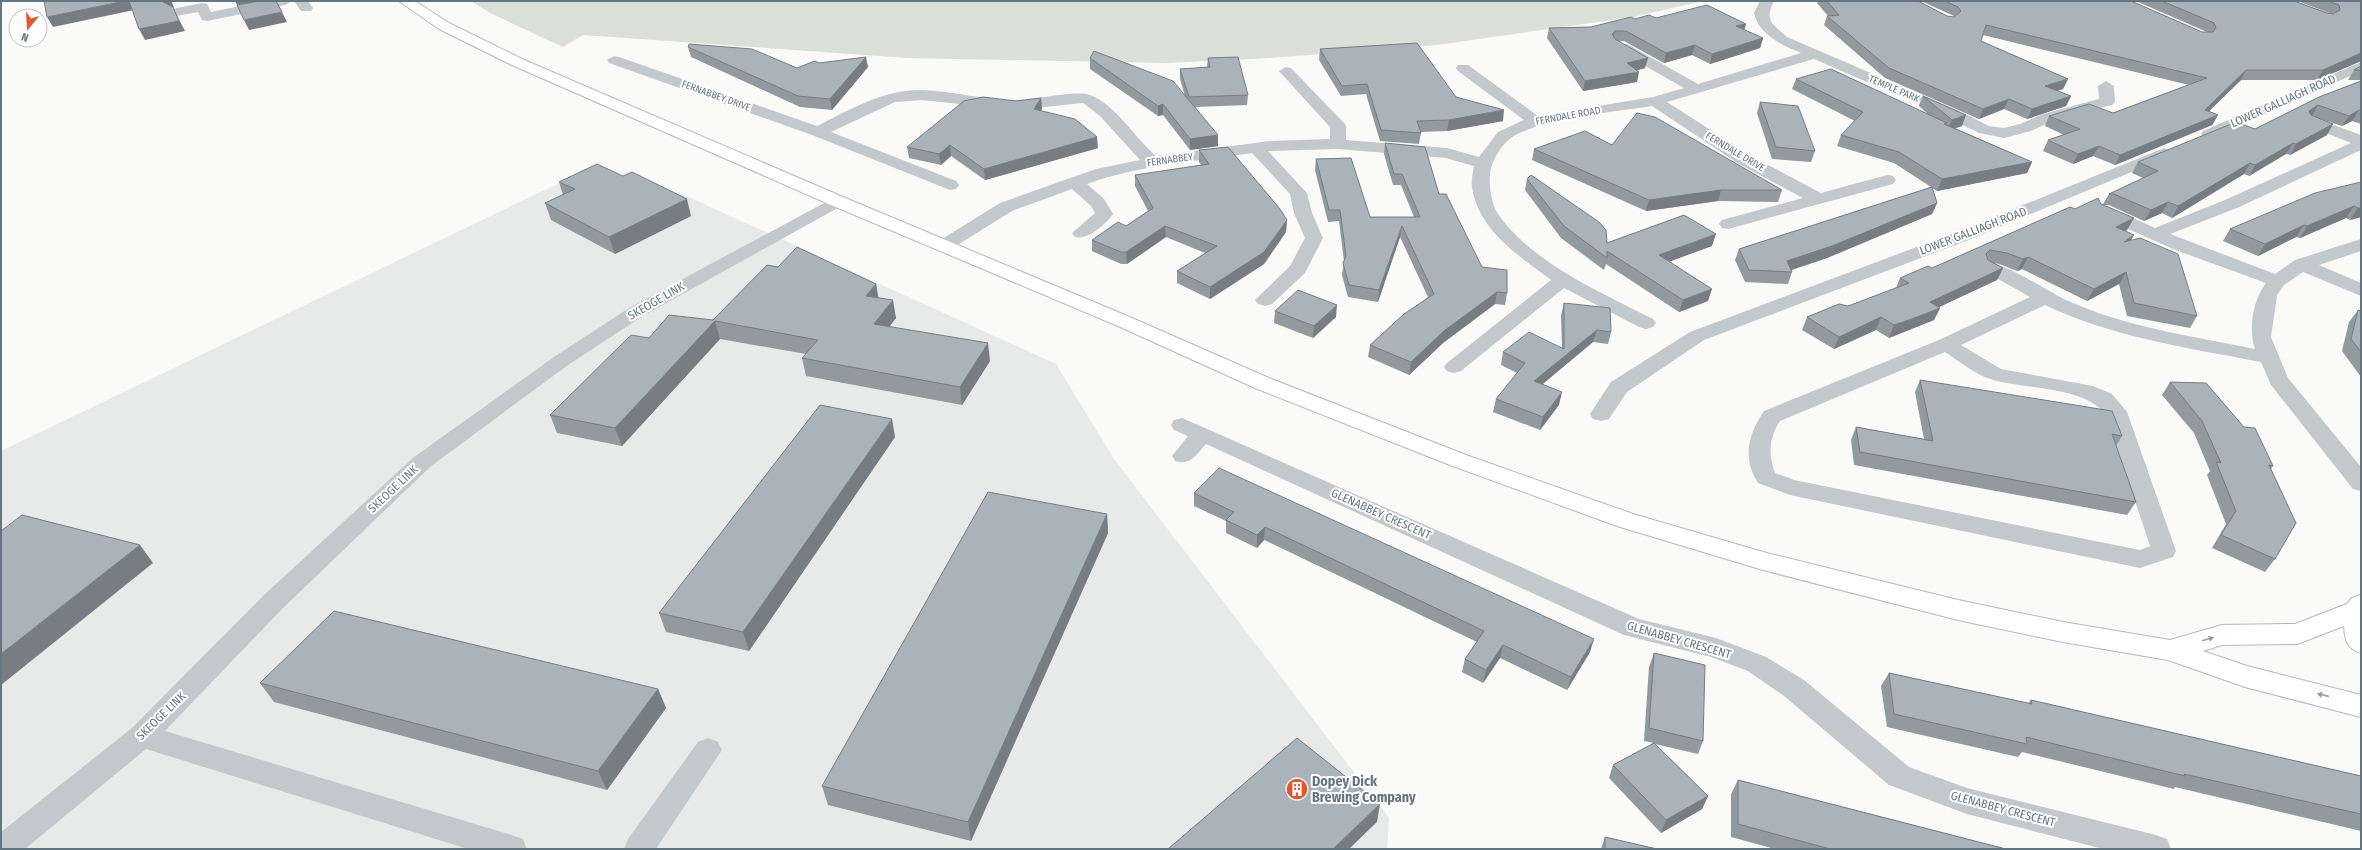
<svg xmlns="http://www.w3.org/2000/svg" width="2362" height="850" font-family="'Fira Sans Condensed',sans-serif">
<style>
.built{fill:#e8e9e9}
.green{fill:#dadfd7}
.lines{fill:none;stroke-linecap:round;stroke-linejoin:round}
.highway-casing{stroke:#b4b9bd;stroke-width:2}
.minor{fill:#c3c8cc;fill-rule:evenodd}
.highway{fill:#fff;fill-rule:evenodd}
.wall{fill:#929a9f}
.shaded-wall{fill:#777d82}
.building{fill:#aab3b9;stroke:#777d82}
.oneway{fill:#939fa8}
.labels{text-anchor:middle;dominant-baseline:central;stroke-width:4;stroke-linejoin:round;paint-order:stroke}
.far-street-label{font-size:10px;fill:#657683;stroke:#fff}
.street-label{font-size:12px;fill:#657683;stroke:#fff}
.near-poi-label{font-size:14px;font-weight:bold;fill:#657683;stroke:#fff;text-anchor:start}
</style>
<rect width="100%" height="100%" fill="#fafaf8"/>
<!-- built -->
<polygon class="built" points="578,174 682,194 1056,364 1114,459 1389,818 1387,849 1,849 1,451"/>
<!-- green -->
<polygon class="green" points="471,1 1703,1 1633,17 1437,45 1270,58 1166,63 907,58 583,35 563,47 490,13"/>
<g class="lines">
<!-- highway casing -->
<g class="highway-casing">
<path id="highway" d="M 399,1 L 415,1 L 449,23 L 522,59 L 843,197 L 1132,318 L 1269,378 L 1466,455 L 1633,514 L 1763,552 L 1958,600 L 2063,622 L 2170,640 L 2222,625 L 2295,624 L 2347,604 L 2352,598 L 2361,595 L 2361,653 C 2347,649 2345,640 2344,626 L 2297,644 L 2222,645 L 2203,651 L 2247,666 L 2361,695 L 2361,717 L 2245,687 L 2168,660 L 2063,642 L 1958,620 L 1763,570 L 1617,526 L 1450,465 L 1255,388 L 1118,326 L 831,205 L 512,65 L 439,29 Z"/>
</g>
<!-- minor -->
<g class="minor">
<polygon points="265,1 292,1 285,5 207,21 202,20 198,12 177,16 170,12 172,9 202,3 207,4 211,12"/>
<polygon points="294,1 308,1 313,8 311,11 301,11"/>
<path d="M 1760,1 L 1774,1 C 1764,21 1772,23 1787,37 L 1957,110 L 1989,126 L 2004,128 L 2020,124 L 2043,114 L 2099,99 L 2098,86 L 2106,81 L 2114,86 L 2115,102 L 2112,105 L 2055,120 L 2031,131 L 2004,138 L 1979,133 L 1945,116 L 1814,59 L 1667,102 L 1751,156 L 1821,193 L 1887,175 L 1893,176 L 1896,180 L 1893,184 L 1728,229 L 1722,228 L 1719,224 L 1722,220 L 1803,198 L 1739,164 L 1652,106 C 1615,112 1541,118 1511,138 C 1501,145 1491,162 1490,174 C 1489,186 1491,204 1498,214 C 1532,263 1602,293 1653,319 L 1656,323 L 1653,327 L 1646,329 L 1639,327 L 1564,288 L 1461,371 L 1454,373 L 1447,371 L 1444,367 L 1447,363 L 1551,280 C 1519,256 1478,230 1472,187 C 1471,181 1473,172 1474,166 L 1446,158 L 1338,149 L 1268,151 L 1307,193 L 1312,213 L 1323,238 L 1305,273 L 1272,304 L 1265,306 L 1258,304 L 1255,300 L 1290,266 L 1305,238 L 1294,213 L 1290,194 L 1252,153 C 1197,161 1140,165 1087,184 L 1104,199 L 1113,214 C 1105,225 1088,240 1075,237 L 1072,233 L 1095,213 L 1091,206 L 1072,189 L 1012,211 L 951,249 L 939,249 L 936,245 L 939,241 L 1000,203 L 1096,169 L 1140,160 L 1100,116 L 1083,103 L 1017,110 L 921,100 L 895,102 L 831,132 L 956,181 L 959,185 L 956,189 L 950,190 L 812,135 L 609,63 L 607,60 L 614,56 L 619,57 L 817,126 C 849,110 884,89 922,90 C 954,91 986,101 1018,100 C 1035,100 1076,90 1090,95 C 1115,104 1136,139 1156,156 L 1270,141 L 1330,139 L 1330,127 L 1279,71 L 1286,67 L 1291,68 L 1344,123 L 1346,126 L 1346,140 L 1447,148 L 1479,157 L 1498,132 L 1524,120 L 1458,71 L 1456,68 L 1458,65 L 1468,65 L 1538,116 L 1653,97 L 1684,88 L 1617,50 L 1615,47 L 1617,44 L 1627,44 L 1698,84 L 1801,53 C 1782,45 1759,35 1754,13 Z"/>
<polygon points="2361,62 2361,71 2215,137 2203,137 2201,134 2203,131"/>
<path d="M 2312,117 L 2361,135 L 2361,150 L 2237,208 L 2170,234 L 2275,274 L 2295,260 L 2361,239 L 2361,251 L 2319,265 L 2361,283 L 2361,296 L 2303,272 L 2284,285 L 2277,295 L 2271,337 L 2288,378 L 2361,467 L 2361,491 L 2353,489 L 2271,385 L 2261,362 C 2188,348 2112,337 2045,305 L 1961,345 L 2001,369 L 2093,386 L 2112,394 L 2127,412 L 2176,551 L 2173,557 L 2140,568 L 1790,495 L 1758,483 C 1742,457 1748,435 1764,411 L 1939,340 L 2030,297 L 1984,271 L 1982,267 L 1984,263 C 2000,259 2049,292 2066,300 C 2125,327 2192,336 2255,349 C 2248,329 2253,300 2266,283 L 2173,249 L 2097,215 L 2094,211 L 2097,207 L 2109,207 L 2155,228 L 2225,200 L 2351,143 L 2306,125 L 2304,122 L 2306,119 ZM 1945,352 C 1958,360 1974,374 1990,379 C 2026,390 2080,385 2106,414 L 2150,546 L 2140,550 L 1794,480 L 1775,473 C 1768,455 1769,437 1780,421 Z"/>
<polygon points="2164,148 2170,150 2172,153 2170,156 1966,241 1704,340 1627,392 1609,419 1601,421 1593,419 1590,414 1611,382 1690,332 1954,233"/>
<polygon points="837,196 843,197 846,201 843,205 643,316 568,365 430,467 282,609 165,731 512,835 523,839 527,849 468,849 146,749 25,849 1,849 1,832 132,728 264,595 414,457 554,357 629,308"/>
<path d="M 1182,418 L 1639,619 L 1716,638 L 1766,657 L 1804,680 L 1909,767 L 1967,788 L 2156,835 L 2167,839 L 2171,849 L 2103,849 L 1967,814 L 1889,785 L 1784,696 L 1748,671 L 1711,657 L 1624,635 L 1206,444 C 1196,455 1191,466 1175,461 L 1172,456 L 1188,436 L 1174,430 L 1171,425 L 1174,420 Z"/>
<polygon points="708,738 718,742 722,750 656,849 624,849 628,839 698,742"/>
</g>
<!-- highway -->
<use href="#highway" class="highway"/>
</g>
<!-- wall -->
<g class="wall">
<polygon points="1818,1 1918,1 1947,16 1954,17 1954,16 1921,1 2131,1 2202,32 2207,32 2136,1 2294,1 2327,13 2332,14 2297,1 2361,1 2361,61 2317,80 2241,80 2209,111 2218,115 2212,125 2115,165 2093,156 2073,164 2043,151 2048,140 2064,135 2045,126 2049,116 2113,113 2189,85 1983,35 1981,41 2068,79 2063,89 2057,91 2071,96 2066,106 2027,119 2004,109 1979,119 1885,78 1824,25 1827,16 1828,16 1817,3"/>
<polygon points="1656,18 1746,24 1744,30 1763,38 1760,48 1710,64 1692,55 1664,63 1624,41 1617,41 1645,68 1637,70 1637,82 1583,91 1547,38 1549,28 1591,27 1635,19"/>
<polygon points="688,47 797,68 819,63 868,67 832,110 800,107 691,57"/>
<polygon points="1320,49 1456,97 1503,121 1447,131 1420,132 1421,133 1419,144 1380,141 1366,94 1341,96 1319,60"/>
<polygon points="1090,58 1185,96 1180,79 1180,69 1207,67 1208,58 1248,95 1247,105 1195,107 1218,146 1190,150 1163,115 1158,116 1090,69"/>
<polygon points="2361,66 2361,80 2348,80 2354,70"/>
<polygon points="1796,79 1928,114 1919,106 1923,96 1962,126 1955,128 2032,162 2027,173 1937,191 1932,188 1937,203 1932,214 1827,258 1792,270 1792,272 1788,284 1745,282 1735,260 1739,249 1931,187 1894,163 1837,146 1841,135 1855,121 1792,89"/>
<polygon points="2361,81 2361,124 2352,121 2342,126 2312,116 2327,135 2290,155 2286,154 2249,176 2244,174 2172,218 2162,213 2144,221 2109,205 2103,205 2127,230 2125,231 2131,240 2197,316 2190,328 2127,316 2119,284 2087,301 2022,269 2017,271 2002,265 1995,263 2003,268 1997,280 1939,307 1940,308 1934,320 1889,338 1876,330 1834,349 1802,330 1807,317 1848,306 1896,288 1900,278 1932,268 2075,209 2101,204 2103,204 2109,194 2143,178 2132,173 2138,162 2255,129"/>
<polygon points="1041,98 1042,109 1041,111 1098,148 985,180 951,156 941,165 909,158 907,147 1016,101"/>
<polygon points="1760,102 1815,151 1811,162 1772,159 1757,113"/>
<polygon points="1385,143 1439,194 1482,267 1507,293 1505,305 1495,304 1443,343 1409,375 1368,357 1370,345 1428,297 1400,237 1378,302 1348,297 1342,275 1344,261 1339,221 1328,222 1315,170 1316,159 1370,217 1414,217 1401,185 1393,185 1384,154"/>
<polygon points="1612,145 1782,190 1778,202 1718,201 1646,211 1532,160 1534,149"/>
<polygon points="1199,150 1287,220 1286,232 1264,264 1210,299 1177,283 1177,271 1205,253 1166,237 1127,264 1121,264 1092,251 1092,240 1126,226 1148,211 1135,186 1135,175 1201,165 1199,162"/>
<polygon points="1527,179 1607,243 1712,246 1669,261 1708,301 1679,312 1606,264 1604,270 1561,238 1525,190"/>
<polygon points="559,182 691,216 615,254 551,220 545,203 563,195"/>
<polygon points="2361,182 2361,217 2350,220 2346,218 2300,238 2296,237 2258,256 2223,241 2230,229"/>
<polygon points="876,284 878,298 896,318 889,326 990,361 962,405 806,376 802,358 806,354 720,339 622,446 557,433 550,415 649,338 713,320"/>
<polygon points="1564,303 1611,332 1608,344 1593,342 1542,384 1559,405 1540,430 1493,412 1496,399 1517,373 1501,365 1503,352 1562,348 1561,315"/>
<polygon points="2358,310 2361,311 2361,377 2342,351 2349,322"/>
<polygon points="1275,311 1336,317 1313,338 1274,323"/>
<polygon points="1920,380 2122,436 2116,446 2136,502 2127,515 1854,465 1851,440 1856,427 1924,439 1915,392"/>
<polygon points="2170,382 2273,466 2271,469 2275,559 2265,572 2212,548 2226,524 2207,475 2210,471 2194,433 2162,395"/>
<polygon points="895,437 749,651 666,632 659,613"/>
<polygon points="1194,493 1590,652 1567,690 1500,658 1483,683 1462,672 1465,659 1477,642 1264,540 1257,548 1226,533 1226,521 1194,506"/>
<polygon points="1107,514 1108,533 971,841 828,805 822,786"/>
<polygon points="1654,653 1703,741 1698,754 1655,744 1708,796 1702,809 1661,833 1609,778 1613,765 1654,743 1644,741 1649,667"/>
<polygon points="1889,673 2028,703 2031,700 2361,776 2361,831 2175,787 2174,789 2022,752 2018,757 1887,727 1881,686"/>
<polygon points="260,683 658,689 666,708 607,790 274,702"/>
<polygon points="1738,780 2006,849 1775,849 1731,837 1731,794"/>
<polygon points="1605,837 1657,849 1601,849"/>
</g>
<!-- shaded-wall -->
<g class="shaded-wall">
<polygon points="125,1 129,1 134,10 53,27 47,17"/>
<polygon points="165,1 171,1 174,7 173,8 185,31 145,40 139,29"/>
<polygon points="235,1 264,1 237,5"/>
<polygon points="282,12 287,22 249,30 244,20"/>
<polygon points="1746,24 1743,34 1736,26"/>
<polygon points="1615,31 1613,40 1612,34"/>
<polygon points="1763,38 1760,48 1710,64 1712,54"/>
<polygon points="1695,45 1692,55 1664,63 1666,53"/>
<polygon points="2361,53 2361,61 2317,80 2323,70"/>
<polygon points="866,57 868,67 832,110 830,99"/>
<polygon points="1648,58 1645,68 1624,74 1627,63"/>
<polygon points="2246,70 2241,80 2200,120 2205,110"/>
<polygon points="1639,72 1637,82 1583,91 1585,81"/>
<polygon points="2068,79 2063,89 2040,96 2045,86"/>
<polygon points="2071,96 2066,106 2027,119 2032,109"/>
<polygon points="1041,98 1042,109 1034,120 1034,109"/>
<polygon points="2009,99 2004,109 1979,119 1983,109"/>
<polygon points="1163,104 1163,115 1158,116 1158,106"/>
<polygon points="2318,105 2312,116 2303,121 2309,111"/>
<polygon points="1504,110 1503,121 1447,131 1449,120"/>
<polygon points="2359,110 2352,121 2342,126 2349,116"/>
<polygon points="1966,115 1962,126 1947,131 1952,120"/>
<polygon points="2218,115 2212,125 2115,165 2120,155"/>
<polygon points="2333,124 2327,135 2290,155 2296,144"/>
<polygon points="1218,135 1218,146 1190,150 1190,139"/>
<polygon points="1097,137 1098,148 985,180 984,169"/>
<polygon points="2293,143 2286,154 2249,176 2255,165"/>
<polygon points="950,145 951,156 941,165 939,154"/>
<polygon points="2099,146 2093,156 2073,164 2078,154"/>
<polygon points="2032,162 2027,173 1937,191 1942,179"/>
<polygon points="2250,163 2244,174 2172,218 2178,206"/>
<polygon points="1721,190 1718,201 1646,211 1649,200"/>
<polygon points="687,199 691,216 615,254 609,237"/>
<polygon points="2168,202 2162,213 2144,221 2151,210"/>
<polygon points="1937,203 1932,214 1827,258 1787,271 1787,261"/>
<polygon points="2354,206 2346,218 2300,238 2307,226"/>
<polygon points="2358,208 2361,208 2361,217 2350,220"/>
<polygon points="2134,218 2127,230 2109,239 2116,227"/>
<polygon points="1287,220 1286,232 1264,264 1210,299 1210,287"/>
<polygon points="2304,225 2296,237 2258,256 2265,244"/>
<polygon points="1165,226 1166,237 1127,264 1126,252"/>
<polygon points="1402,226 1400,237 1378,302 1379,290"/>
<polygon points="1716,234 1712,246 1655,267 1659,255"/>
<polygon points="2134,235 2127,247 2124,242"/>
<polygon points="2028,257 2022,269 2017,271 2023,259"/>
<polygon points="2003,268 1997,280 1924,314 1930,302"/>
<polygon points="2126,272 2119,284 2087,301 2094,289"/>
<polygon points="876,284 879,302 866,296"/>
<polygon points="1712,289 1708,301 1679,312 1683,300"/>
<polygon points="1497,292 1495,304 1443,343 1409,375 1411,362 1445,330"/>
<polygon points="893,300 896,318 878,342 874,324"/>
<polygon points="1337,305 1336,317 1313,338 1314,326"/>
<polygon points="1940,308 1934,320 1889,338 1894,325"/>
<polygon points="1881,317 1876,330 1834,349 1839,337"/>
<polygon points="715,321 720,339 622,446 615,428"/>
<polygon points="1597,330 1593,342 1531,394 1534,381"/>
<polygon points="988,343 990,361 962,405 960,387"/>
<polygon points="1562,392 1559,405 1540,430 1543,417"/>
<polygon points="892,419 895,437 749,651 743,632"/>
<polygon points="1107,514 1108,533 971,841 968,822"/>
<polygon points="1265,527 1264,540 1257,548 1257,535"/>
<polygon points="140,545 153,563 1,685 1,654"/>
<polygon points="1594,639 1590,652 1567,690 1571,677"/>
<polygon points="1503,645 1500,658 1483,683 1486,670"/>
<polygon points="658,689 666,708 607,790 598,771"/>
<polygon points="1708,796 1702,809 1661,833 1666,820"/>
<polygon points="1380,804 1377,822 1349,849 1333,849"/>
</g>
<!-- building -->
<g class="building">
<polygon points="44,1 125,1 47,17"/>
<polygon points="129,1 165,1 163,2 173,7 179,21 139,29"/>
<polygon points="259,1 276,1 282,12 244,20 237,5"/>
<polygon points="1827,1 1918,1 1947,16 1954,17 1961,11 1958,7 1945,1 2131,1 2202,32 2213,32 2216,28 2214,23 2162,1 2294,1 2327,13 2333,14 2340,10 2339,5 2328,1 2361,1 2361,53 2323,70 2246,70 2205,110 2218,115 2120,155 2099,146 2078,154 2048,140 2080,129 2049,116 2089,104 2113,113 2207,78 1986,25 1981,41 2068,79 2045,86 2071,96 2032,109 2009,99 1983,109 1889,68 1827,16 1839,15"/>
<polygon points="1707,5 1746,24 1736,26 1763,38 1712,54 1695,45 1666,53 1626,31 1615,31 1612,34 1615,39 1648,58 1627,63 1639,72 1585,81 1549,28 1591,27 1631,17 1635,19 1649,15 1656,18"/>
<polygon points="1417,43 1456,97 1504,110 1449,120 1417,121 1421,133 1381,130 1367,84 1342,86 1320,49"/>
<polygon points="689,44 752,49 797,68 815,61 819,63 866,57 830,99 798,96 688,47"/>
<polygon points="1094,51 1173,81 1218,135 1190,139 1163,104 1158,106 1090,58"/>
<polygon points="1238,57 1248,95 1189,97 1180,69 1210,67 1208,58"/>
<polygon points="2361,66 2361,70 2354,70"/>
<polygon points="1831,69 1947,123 1944,124 2032,162 1942,179 1899,152 1841,135 1863,112 1796,79"/>
<polygon points="2361,81 2361,111 2359,110 2349,116 2318,105 2309,111 2311,115 2333,124 2296,144 2293,143 2255,165 2250,163 2178,206 2168,202 2151,210 2114,194 2109,194 2158,171 2138,162 2236,122 2255,129 2319,97"/>
<polygon points="1923,96 1966,115 1952,120"/>
<polygon points="983,97 1016,101 1041,98 1034,109 1075,119 1097,137 984,169 950,145 939,154 907,147 964,101"/>
<polygon points="1760,102 1798,106 1815,151 1776,147"/>
<polygon points="1637,113 1655,117 1782,190 1721,190 1649,200 1534,149 1585,131 1612,145"/>
<polygon points="1385,143 1425,147 1439,194 1446,194 1482,267 1507,270 1507,293 1497,292 1445,330 1411,362 1370,345 1404,314 1434,294 1402,226 1379,290 1349,285 1343,263 1346,256 1340,210 1329,210 1316,159 1351,158 1370,217 1420,217 1402,174 1394,174"/>
<polygon points="1228,147 1280,209 1287,220 1264,252 1210,287 1177,271 1217,246 1165,226 1126,252 1121,252 1092,240 1118,222 1126,226 1153,208 1135,175 1209,164 1199,150"/>
<polygon points="597,164 623,176 632,172 687,199 609,237 545,203 575,189 559,182"/>
<polygon points="1531,175 1599,222 1606,230 1607,243 1684,215 1716,234 1659,255 1712,289 1683,300 1607,251 1607,258 1564,226 1527,179"/>
<polygon points="2361,182 2361,208 2358,208 2354,206 2307,226 2304,225 2265,244 2230,229 2315,193"/>
<polygon points="1932,187 1937,203 1832,246 1787,261 1792,272 1749,270 1739,249"/>
<polygon points="2098,198 2101,204 2134,218 2116,227 2134,235 2124,242 2140,238 2178,254 2197,316 2134,303 2126,272 2094,289 2028,257 2023,259 2007,253 1990,250 1986,254 1988,260 2003,268 1930,302 1940,308 1917,317 1894,325 1881,317 1839,337 1807,317 1839,304 1848,306 1909,283 1900,278 1928,266 1932,268 2070,207 2075,209"/>
<polygon points="797,247 876,284 866,296 893,300 874,324 988,343 960,387 802,358 818,340 715,321 615,428 550,415 631,335 649,338 669,315 713,320 767,265 778,267"/>
<polygon points="1298,290 1337,305 1314,326 1275,311"/>
<polygon points="1564,303 1610,308 1611,332 1597,330 1534,381 1562,392 1543,417 1496,399 1525,363 1503,352 1529,332 1564,349"/>
<polygon points="2358,310 2361,311 2361,352 2351,339"/>
<polygon points="1920,380 2112,411 2122,436 2112,434 2136,502 1860,452 1856,427 1933,441"/>
<polygon points="2170,382 2206,383 2244,427 2255,428 2273,466 2269,465 2296,523 2275,559 2221,535 2236,511 2216,462 2221,463 2202,421"/>
<polygon points="820,405 892,419 743,632 659,613"/>
<polygon points="1219,468 1594,639 1571,677 1503,645 1486,670 1465,659 1484,631 1265,527 1257,535 1226,520 1234,512 1194,493"/>
<polygon points="988,492 1107,514 968,822 822,786"/>
<polygon points="22,515 140,545 1,654 1,531"/>
<polygon points="334,611 658,689 598,771 260,683"/>
<polygon points="1654,653 1705,665 1703,741 1649,728"/>
<polygon points="1889,673 2032,704 2031,700 2361,776 2361,814 2184,774 2185,776 2026,737 2027,744 1894,714"/>
<polygon points="1297,738 1380,804 1333,849 1168,849"/>
<polygon points="1654,743 1708,796 1666,820 1613,765"/>
<polygon points="1738,780 2006,849 1830,849 1738,824"/>
<polygon points="1605,837 1657,849 1605,849"/>
</g>
<!-- one-way arrows -->
<defs><path id="oneway-solid" d="M-6-.8H1V-3.2L6.5 0L1 3.2V.8H-6Z"/></defs>
<g class="oneway">
<use href="#oneway-solid" transform="translate(2208 639) rotate(-16)"/>
<use href="#oneway-solid" transform="translate(2323 695) rotate(-167)"/>
</g>
<!-- icons -->
<defs>
<g id="building-disc" transform="scale(1.15)"><circle r="9.5" fill="#e4572e" stroke="#fff"/><path d="M-4-6H4V6H1V3H-1V6H-4ZM-2.5-4.3h1.7v1.8h-1.7ZM.8-4.3h1.7v1.8H.8ZM-2.5-1h1.7V.8h-1.7ZM.8-1h1.7V.8H.8Z" fill="#fff"/></g>
</defs>
<g fill-rule="evenodd">
<use href="#building-disc" x="1297" y="789"/>
</g>
<g class="labels">
<!-- far-street labels -->
<g class="far-street-label">
<text transform="translate(1894 89) rotate(23)">TEMPLE PARK</text>
<text transform="translate(716 96) rotate(20)">FERNABBEY DRIVE</text>
<text transform="translate(1568 116) rotate(-10)">FERNDALE ROAD</text>
<text transform="translate(1735 152) rotate(31)">FERNDALE DRIVE</text>
<text transform="translate(1170 160) rotate(-8)">FERNABBEY</text>
</g>
<!-- street labels -->
<g class="street-label">
<text transform="translate(2283 101) rotate(-24)">LOWER GALLIAGH ROAD</text>
<text transform="translate(1973 231) rotate(-21)">LOWER GALLIAGH ROAD</text>
<text transform="translate(656 301) rotate(-30)">SKEOGE LINK</text>
<text transform="translate(393 489) rotate(-43)">SKEOGE LINK</text>
<text transform="translate(1381 514) rotate(24)">GLENABBEY CRESCENT</text>
<text transform="translate(1679 640) rotate(16)">GLENABBEY CRESCENT</text>
<text transform="translate(161 716) rotate(-44)">SKEOGE LINK</text>
<text transform="translate(2003 809) rotate(15)">GLENABBEY CRESCENT</text>
</g>
<!-- near-poi labels -->
<g class="near-poi-label">
<text x="1312" y="781">Dopey Dick<tspan x="1312" dy="16">Brewing Company</tspan></text>
</g>
</g>
<!-- border -->
<rect width="2362" height="850" fill="none" stroke="#657683" stroke-width="4"/>
<!-- north arrow -->
<g transform="translate(28 28) rotate(198)"><circle r="19" fill="#ffffff" stroke="#c1c8cd"/>
<path d="M0-3L7 15L0 10L-7 15Z" fill="#e4572e"/>
<text y="-6" font-size="11" font-weight="bold" text-anchor="middle" fill="#657683">N</text>
</g>
</svg>
